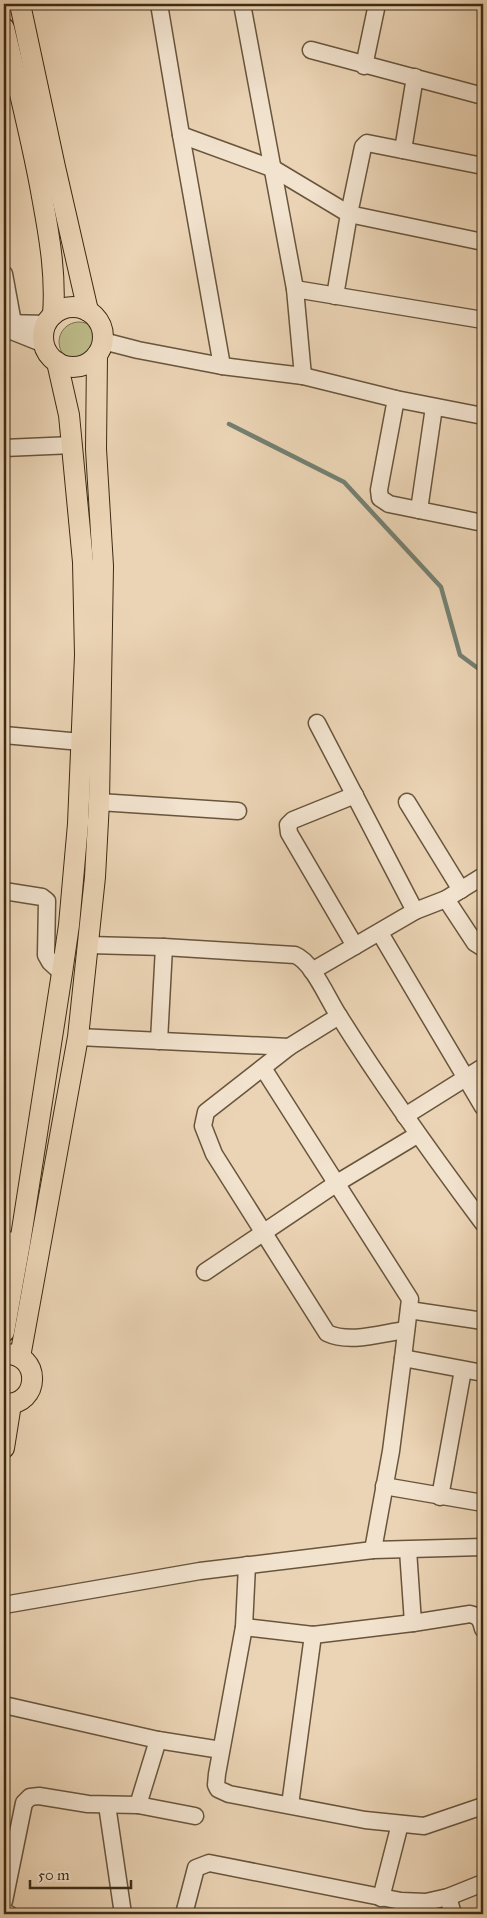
<svg xmlns="http://www.w3.org/2000/svg" width="487" height="1918" font-family="'IM FELL Great Primer',serif">
<style>
.green{fill:#bdbb89;stroke:#7c734e}
.lines{fill:none;stroke-linecap:round;stroke-linejoin:round}
.stream{stroke:#748072;stroke-width:4.5}
.minor-casing{stroke:#68553c;stroke-width:19}
.major-casing{stroke:#3c2b13;stroke-width:22}
.minor{stroke:#f2e3cf;stroke-width:16}
.major{stroke:#ebd4b5;stroke-width:20}
</style>
<rect width="100%" height="100%" fill="#ebd4b5"/>
<filter id="stains"><feTurbulence type="fractalNoise" baseFrequency=".004" numOctaves="4"/><feColorMatrix values="0 0 0 0 .2 0 0 0 0 .09 0 0 0 0 .02 0 0 0 .5 -.17"/></filter>
<radialGradient id="worn" r=".72"><stop offset=".6" stop-color="#630" stop-opacity="0"/><stop offset="1" stop-color="#630" stop-opacity=".3"/></radialGradient>
<!-- green -->
<circle class="green" cx="79" cy="342" r="20"/>
<g class="lines">
<!-- stream -->
<polyline class="stream" points="229,424 344,482 441,587 460,655 483,672"/>
<!-- minor casing -->
<g class="minor-casing">
<g id="minor">
<polyline points="159,4 181,135 222,366"/>
<polyline points="242,4 295,289 303,376"/>
<polyline points="311,50 483,96"/>
<polyline points="364,66 377,4"/>
<polyline points="181,135 274,169 349,214 335,296"/>
<polyline points="403,150 415,77"/>
<polyline points="483,166 367,143 363,147 349,214 483,242"/>
<polyline points="4,274 13,323"/>
<polyline points="295,289 483,320"/>
<polyline points="4,323 47,324"/>
<polyline points="4,328 44,344"/>
<polyline points="103,341 138,350 222,366 303,376 396,399 483,416"/>
<polyline points="396,399 381,479 379,490 380,498 389,504 483,523"/>
<polyline points="4,448 73,445"/>
<polyline points="419,510 434,407"/>
<polyline points="317,723 415,911"/>
<polyline points="4,735 81,742"/>
<polyline points="355,795 293,820 288,825 289,833 355,946"/>
<polyline points="99,802 238,811"/>
<polyline points="407,802 461,890"/>
<polyline points="4,891 42,897 47,901 46,955 50,962 62,973"/>
<polyline points="446,899 475,943 483,948"/>
<polyline points="380,933 483,1107"/>
<path d="M 89,945 L 164,947 L 295,955 C 313,962 328,1000 339,1016 C 384,1088 433,1156 483,1223"/>
<polyline points="312,971 415,911 446,899 483,876"/>
<path d="M 339,1016 L 289,1047 L 206,1112 L 203,1126 L 214,1154 L 327,1333 C 350,1344 382,1333 406,1330"/>
<polyline points="78,1037 289,1047"/>
<polyline points="159,1041 164,947"/>
<polyline points="263,1068 410,1299 403,1358"/>
<polyline points="405,1116 483,1067"/>
<polyline points="4,1239 20,1243"/>
<polyline points="205,1272 337,1183 417,1135"/>
<polyline points="409,1310 483,1321"/>
<polyline points="384,1486 483,1503"/>
<polyline points="440,1497 463,1370"/>
<polyline points="373,1550 391,1451 403,1358 483,1373"/>
<polyline points="408,1550 413,1623"/>
<polyline points="247,1565 244,1627 217,1774 216,1785 218,1789 229,1794 365,1820 424,1826 483,1806"/>
<polyline points="4,1605 200,1571 373,1550 483,1547"/>
<path d="M 244,1627 L 313,1635 L 413,1623 L 470,1614 C 479,1616 481,1620 483,1629"/>
<polyline points="4,1705 158,1740 221,1750"/>
<polyline points="107,1805 123,1914"/>
<polyline points="138,1805 158,1740"/>
<polyline points="290,1805 313,1635"/>
<polyline points="448,1897 453,1914"/>
<polyline points="381,1898 400,1824"/>
<polyline points="4,1901 24,1803 30,1797 39,1796 88,1804 138,1805 195,1816"/>
<polyline points="4,1912 9,1914"/>
<polyline points="184,1914 196,1868 209,1863 401,1901 426,1902 448,1897 483,1883"/>
</g>
</g>
<!-- major casing -->
<g class="major-casing">
<g id="major">
<polyline points="20,4 55,167 88,311"/>
<path d="M 4,28 C 18,86 33,143 43,202 C 50,240 56,277 53,315"/>
<circle cx="73" cy="337" r="30"/>
<polyline points="4,1332 20,1243 62,973 69,925 78,824 85,655 83,562 69,415 57,362"/>
<path d="M 4,1354 C 42,1352 41,1406 4,1404"/>
<polyline points="20,1357 78,1037 95,877 99,802 103,566 96,449 97,355"/>
<polyline points="4,1448 11,1404"/>
</g>
</g>
<!-- minor -->
<use href="#minor" class="minor"/>
<!-- major -->
<use href="#major" class="major"/>
</g>
<!-- margin -->
<rect width="487" height="1918" fill="none" stroke="#ebd4b5" stroke-width="20"/>
<rect x="5" y="5" width="477" height="1908" fill="none" stroke="#3c2b13" stroke-width="2.5"/>
<rect x="10" y="10" width="467" height="1898" fill="none" stroke="#3c2b13"/>
<!-- scale -->
<path d="M30 1880v8h101v-8" fill="none" stroke="#3c2b13" stroke-width="2.5"/>
<text x="38" y="1880" font-size="15" fill="#3c2b13" stroke="#f2e3cf" stroke-width="4" paint-order="stroke">50 m</text>
<rect width="100%" height="100%" filter="url(#stains)"/>
<rect width="100%" height="100%" fill="url(#worn)"/>
</svg>
